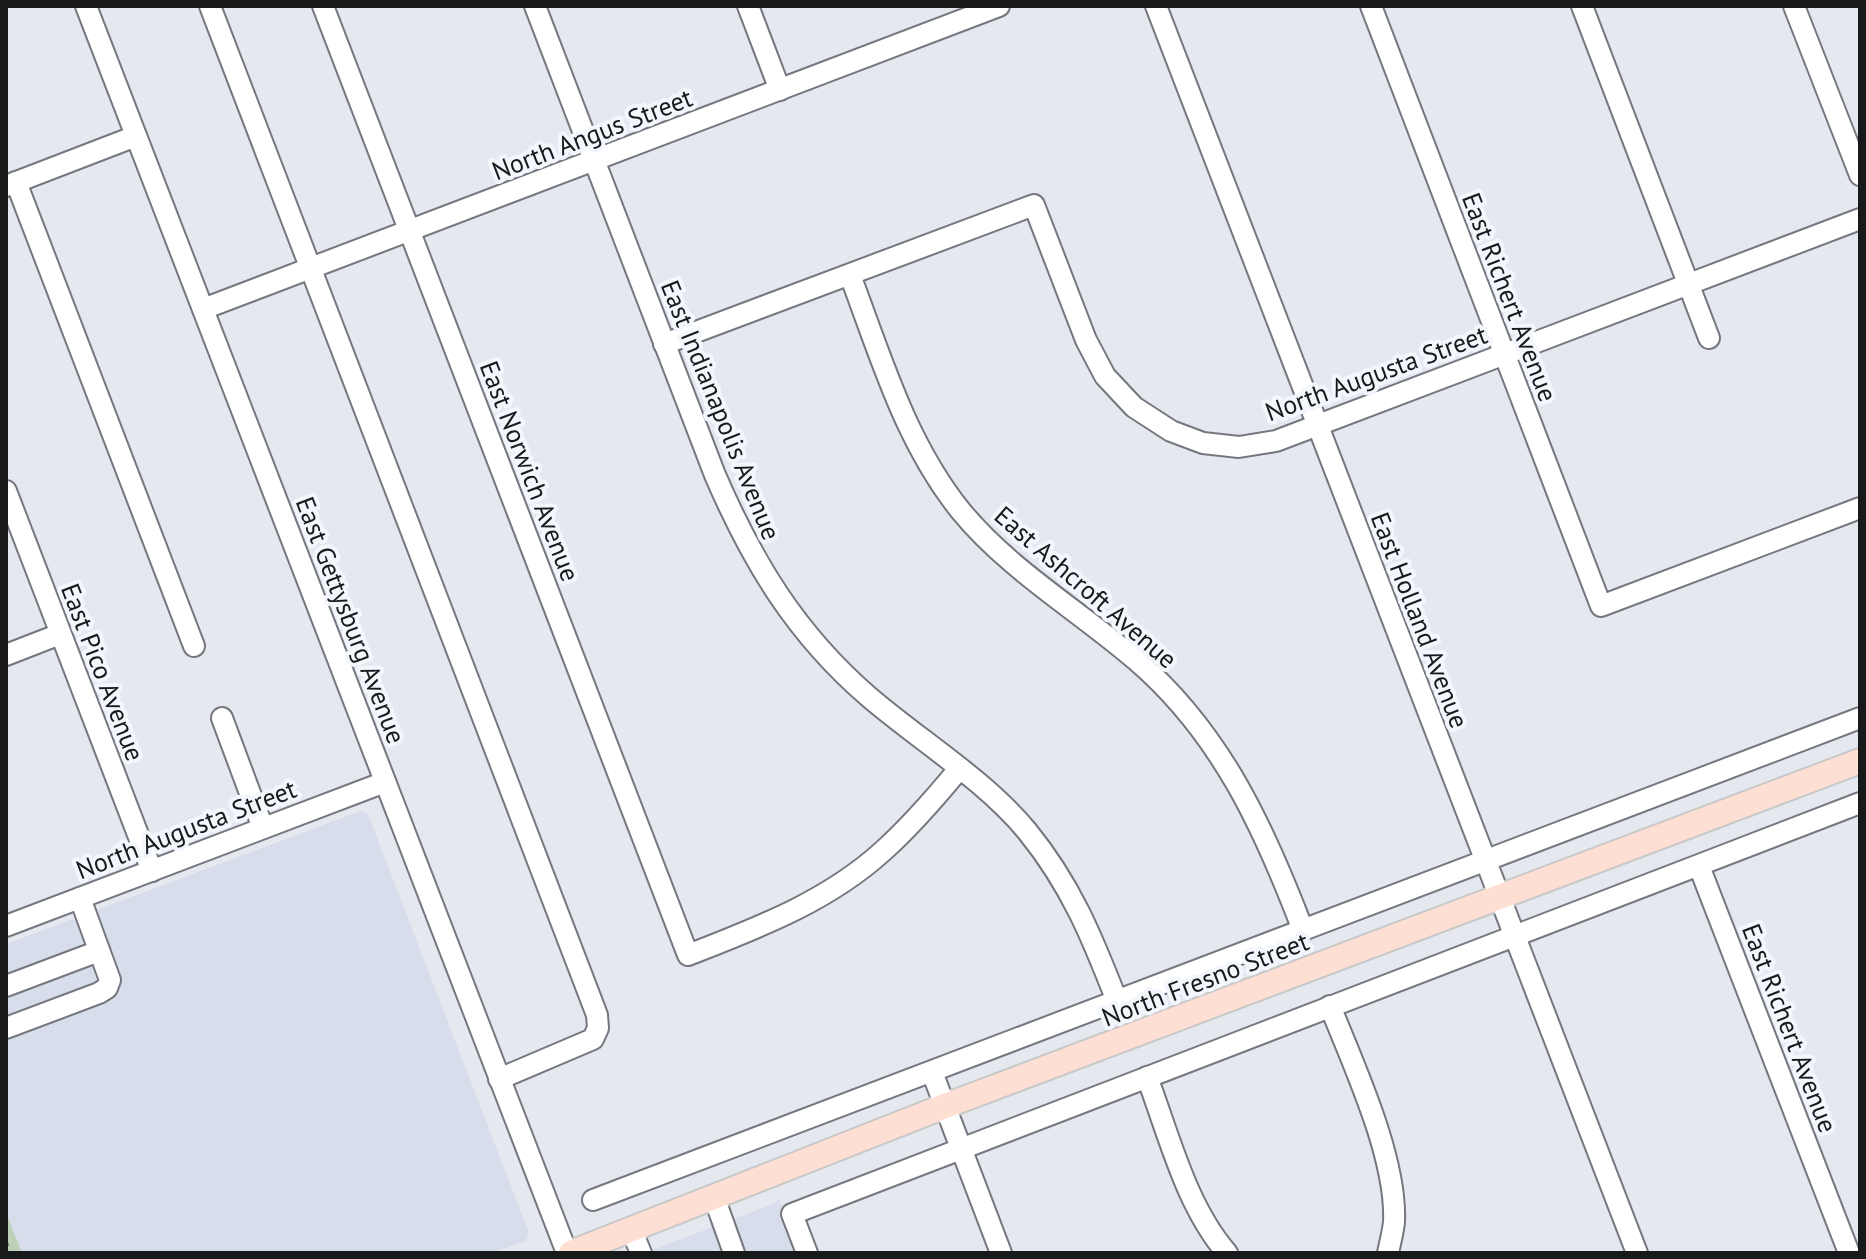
<svg xmlns="http://www.w3.org/2000/svg" width="1866" height="1259" font-family="'PT Sans',sans-serif">
<style>
.built{fill:#d8ddeb}
.green{fill:#bdd0b8}
.lines{fill:none;stroke-linecap:round;stroke-linejoin:round}
.minor-casing{stroke:#75777e;stroke-width:24}
.major-casing{stroke:#c8c8c8;stroke-width:28}
.path{stroke:#808186;stroke-width:3;stroke-dasharray:6 6;stroke-linecap:butt}
.minor{stroke:#fff;stroke-width:20}
.major{stroke:#fddfd4;stroke-width:24}
.labels{text-anchor:middle;dominant-baseline:central;stroke-width:8;stroke-linejoin:round;paint-order:stroke}
.street-label{font-size:26px;fill:#18191b;stroke:#f3f6fd}
</style>
<rect width="100%" height="100%" fill="#e6e8ef"/>
<!-- built -->
<g class="built">
<polygon points="361,811 368,814 529,1233 526,1241 493,1253 22,1253 6,1212 6,944"/>
<polygon points="779,1199 800,1253 644,1253 776,1203"/>
</g>
<!-- green -->
<polygon class="green" points="6,1212 22,1253 6,1253"/>
<g class="lines">
<!-- minor casing -->
<g class="minor-casing">
<g id="minor">
<polyline points="86,6 567,1253"/>
<polyline points="210,6 597,1015 598,1028 593,1039 499,1079"/>
<path d="M 323,6 L 688,955 C 757,928 827,902 883,851 C 911,826 935,798 959,769"/>
<path d="M 535,6 L 715,475 C 753,563 796,634 869,697 C 919,740 985,780 1027,831 C 1071,885 1092,937 1117,1001"/>
<polyline points="748,6 780,90"/>
<polyline points="1156,6 1637,1253"/>
<polyline points="1371,6 1601,606 1860,508"/>
<polyline points="1582,6 1709,338"/>
<polyline points="1794,6 1860,175"/>
<polyline points="16,182 194,646"/>
<polyline points="6,186 136,136"/>
<path d="M 850,275 C 881,357 905,441 960,510 C 1009,570 1078,610 1136,660 C 1221,733 1264,828 1303,930"/>
<polyline points="203,309 999,6"/>
<polyline points="664,344 1034,205 1086,340 1105,376 1134,407 1171,431 1203,443 1239,447 1276,441 1860,219"/>
<polyline points="6,491 152,871"/>
<polyline points="6,655 60,634"/>
<polyline points="222,718 263,828"/>
<polyline points="1699,866 1849,1253"/>
<polyline points="6,926 385,782"/>
<polyline points="6,986 99,951"/>
<path d="M 1330,1006 C 1354,1066 1397,1158 1394,1222 C 1393,1232 1390,1243 1388,1253"/>
<polyline points="6,1028 99,993 107,988 110,980 80,898"/>
<polyline points="932,1072 1001,1253"/>
<path d="M 1147,1077 C 1169,1135 1186,1206 1227,1253"/>
<polyline points="714,1197 734,1253"/>
<polyline points="593,1200 1860,718"/>
<polyline points="631,1229 641,1253"/>
<polyline points="807,1253 792,1214 1860,803"/>
</g>
</g>
<!-- major casing -->
<g class="major-casing">
<polyline id="major" points="571,1253 945,1106 1860,761"/>
</g>
<!-- path -->
<polyline class="path" points="6,1245 9,1244"/>
<!-- minor -->
<use href="#minor" class="minor"/>
<!-- major -->
<use href="#major" class="major"/>
</g>
<g class="labels">
<!-- street labels -->
<g class="street-label">
<text transform="translate(592 134) rotate(-21)">North Angus Street</text>
<text transform="translate(1510 297) rotate(69)">East Richert Avenue</text>
<text transform="translate(1376 373) rotate(-20)">North Augusta Street</text>
<text transform="translate(721 410) rotate(68)">East Indianapolis Avenue</text>
<text transform="translate(530 471) rotate(69)">East Norwich Avenue</text>
<text transform="translate(1086 587) rotate(41)">East Ashcroft Avenue</text>
<text transform="translate(351 620) rotate(69)">East Gettysburg Avenue</text>
<text transform="translate(1420 620) rotate(69)">East Holland Avenue</text>
<text transform="translate(103 672) rotate(69)">East Pico Avenue</text>
<text transform="translate(186 829) rotate(-21)">North Augusta Street</text>
<text transform="translate(1205 979) rotate(-21)">North Fresno Street</text>
<text transform="translate(1790 1028) rotate(69)">East Richert Avenue</text>
</g>
</g>
<!-- border -->
<rect width="1866" height="1259" fill="none" stroke="#18191b" stroke-width="16"/>
</svg>
